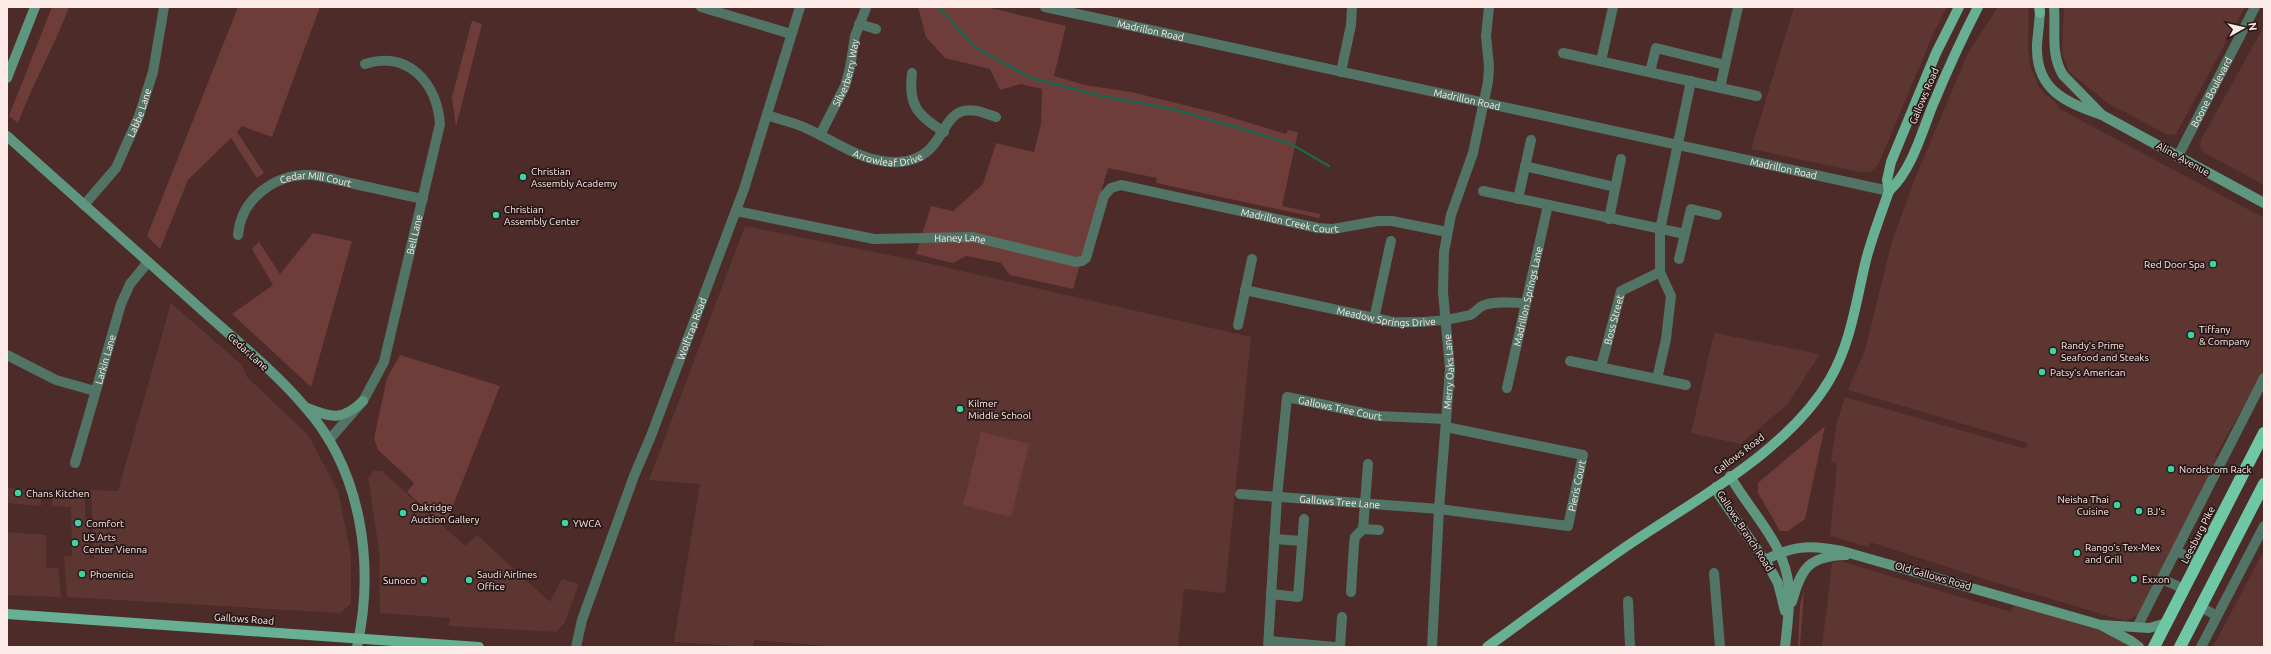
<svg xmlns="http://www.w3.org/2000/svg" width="2271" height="654" font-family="Ubuntu,sans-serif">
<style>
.built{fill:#5d3632}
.green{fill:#6e3d39}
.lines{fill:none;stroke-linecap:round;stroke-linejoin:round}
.stream{stroke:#1d654e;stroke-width:2.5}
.street{stroke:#517466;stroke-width:10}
.secondary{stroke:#5e9680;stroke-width:10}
.primary{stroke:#67b094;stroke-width:10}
.highway{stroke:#6ec8a6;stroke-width:12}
.poi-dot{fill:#3bd4a4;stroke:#281817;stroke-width:1.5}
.labels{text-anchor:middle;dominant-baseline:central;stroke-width:3.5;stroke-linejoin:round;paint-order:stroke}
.street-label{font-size:10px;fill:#fdebe9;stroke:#281817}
.poi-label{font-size:10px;fill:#fdebe9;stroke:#281817;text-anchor:start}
</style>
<rect width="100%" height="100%" fill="#4c2b28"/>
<!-- built -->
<g class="built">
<polygon points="1794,7 1947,7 1934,32 1878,165 1870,172 1860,172 1751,149"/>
<polygon points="1998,7 2029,7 2028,47 2031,68 2039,87 2047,97 2049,96 2059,106 2058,108 2264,218 2264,370 2215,457 2222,459 2139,614 2125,621 1987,580 1870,542 1869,547 1830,536 1837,464 1831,461 1837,422 1845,397 2026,449 2028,443 1848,390 1865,350 1892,241 1916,176 1968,53"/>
<polygon points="2064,7 2245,7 2176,134 2168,135 2109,104 2069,72 2062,54"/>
<polygon points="2264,26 2264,185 2205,153 2200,147 2201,140"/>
<polygon points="745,226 909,259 1251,337 1225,593 1184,589 1178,647 839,647 754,640 753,647 674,642 700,484 649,480"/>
<polygon points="171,303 242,365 247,377 308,435 338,491 351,555 351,604 340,613 67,597 64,556 72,556 71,507 52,506 53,490 85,492 85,518 88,518 89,526 89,558 94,559 91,490 118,491"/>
<polygon points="1714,333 1820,354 1787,405 1740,444 1691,433"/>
<polygon points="373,471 382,471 465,546 477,535 550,602 562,579 579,584 564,624 556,632 449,626 450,618 380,613 379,550 368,478"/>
<polygon points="7,488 42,491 41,506 7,503"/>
<polygon points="7,532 46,535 46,568 58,568 61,597 7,595"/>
<polygon points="2264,550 2264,647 2213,647"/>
<polygon points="1840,561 2011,612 2015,600 2131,641 2127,647 1822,647 1832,563"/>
</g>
<!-- green -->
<g class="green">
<path d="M 52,7 L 69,7 C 54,47 33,83 18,123 L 9,116 Z"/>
<polygon points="238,7 320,7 272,137 242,126 237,132 264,173 257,178 231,138 188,180 160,249 147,236"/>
<polygon points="918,7 986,7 1066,26 1054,76 1085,85 1131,92 1217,113 1286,134 1288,130 1298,132 1282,206 1320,214 1319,218 1156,183 1157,178 1108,168 1073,289 1010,275 1001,263 966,256 953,263 916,254 931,206 953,211 983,184 996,143 1034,152 1041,124 1042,89 1021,84 1000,90 990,69 945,58 926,37"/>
<polygon points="472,21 482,24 456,127 452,97"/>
<polygon points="313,233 352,241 311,387 232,314 273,285 252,249 259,242 280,274"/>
<polygon points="400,355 500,386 445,526 407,492 414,483 378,450 374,438 387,378"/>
<polygon points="1825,426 1805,519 1788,531 1780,531 1758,493 1758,483"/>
<polygon points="981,432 1029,444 1011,517 963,505"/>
<polygon points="1804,591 1800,647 1798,647 1800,605"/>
</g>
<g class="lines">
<!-- stream -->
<polyline class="stream" points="938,7 975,47 1031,78 1101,96 1172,109 1236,127 1291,144 1329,166"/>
<!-- street -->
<g class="street">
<polyline points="701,7 791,34"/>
<path id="s1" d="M 1045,7 L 1889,191"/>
<polyline points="859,24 876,29"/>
<polyline points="1563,53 1757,96"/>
<polyline points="1601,61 1613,7"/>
<polyline points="1341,72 1351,25 1352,7"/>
<polyline points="1650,72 1656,48 1725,65"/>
<path d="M 912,73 C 908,105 917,115 944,132"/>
<polyline points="1720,88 1738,7"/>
<path id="s2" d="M 767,115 C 781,120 797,123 810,130 C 838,143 865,164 899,162 C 943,159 939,118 963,111 C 974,108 986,114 996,117"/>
<path id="s3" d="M 820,135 L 845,86 L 850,68 L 855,36 L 866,8"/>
<path id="s4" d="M 2178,156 L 2255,7"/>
<polyline points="1525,166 1615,187"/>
<polyline points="1483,191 1685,234"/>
<polyline points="1518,199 1531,140"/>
<path id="s5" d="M 84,205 L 116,168 L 139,116 L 153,72 L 164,7"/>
<path id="s6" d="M 736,211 L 874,239 L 973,237 L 1076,262 L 1082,261 L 1086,258 L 1104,196 L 1111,188 L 1121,185 L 1318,228 L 1333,229 L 1378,221 L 1392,221 L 1447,232"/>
<polyline points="1609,219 1621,159"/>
<path id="s7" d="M 238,235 C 241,199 275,173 311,175 C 324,176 338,180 350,183 C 374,188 398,194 423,199"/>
<polyline points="1679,259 1691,209 1717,215"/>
<path id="s8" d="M 1245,290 L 1393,322 C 1417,323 1446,321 1470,315 C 1475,313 1478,308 1482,306 C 1494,300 1513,303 1526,303"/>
<polyline points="1374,319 1391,241"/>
<polyline points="1238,325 1252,259"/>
<polyline points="7,355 56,380 95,391"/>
<polyline points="1570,361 1686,385"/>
<path id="s9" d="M 1601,367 L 1621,291 L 1660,272"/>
<polyline points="1657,379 1666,339 1671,296 1660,272 1660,230 1691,81"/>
<path id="s10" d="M 1507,388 L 1548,205"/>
<path id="s11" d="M 329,440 L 363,401 L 384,362 L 440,124 C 437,83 408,50 365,64"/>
<path id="s12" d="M 75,463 L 121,304 L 130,284 L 148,262"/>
<path id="s13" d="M 1240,494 L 1439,509 L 1568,526 L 1583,455 L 1446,427"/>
<polyline points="1363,529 1379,530"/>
<polyline points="1274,539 1302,541"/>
<polyline points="2176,551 2198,561"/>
<polyline points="1714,573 1720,647"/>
<polyline points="2162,579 2184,589"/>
<polyline points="1351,592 1354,544 1355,537 1363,529 1368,464"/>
<polyline points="1271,594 1298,597 1304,519"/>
<polyline points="1628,601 1630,647"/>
<polyline points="2201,607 2217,616"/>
<polyline points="2137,627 2264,378"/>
<polyline points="1269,641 1335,647"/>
<path id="s14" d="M 576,647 L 582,620 L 634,476 L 651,436 L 744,189 L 800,7"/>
<path id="s15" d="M 1268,647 L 1277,497 L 1287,397 L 1378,416 L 1446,419"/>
<polyline points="1340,647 1342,617"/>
<path id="s16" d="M 1432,647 L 1439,509 L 1450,369 L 1443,292 L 1444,252 L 1451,215 L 1473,153 L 1488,82 L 1489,66 L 1486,36 L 1489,7"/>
<polyline points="2201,647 2264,526"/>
</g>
<!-- secondary -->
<g class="secondary">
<path d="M 2040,7 C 2040,20 2038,32 2037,44 C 2035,90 2065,102 2102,115 L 2264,203"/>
<path d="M 2054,7 C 2056,31 2050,54 2063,75 L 2101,114"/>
<polyline points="7,78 35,7"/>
<path d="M 7,136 C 68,191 130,246 192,301 C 230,336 272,368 305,407 C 362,471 375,565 357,647"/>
<path d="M 307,408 C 332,418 342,421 363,401"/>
<path d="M 1730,476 C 1751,513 1786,544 1789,589 C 1790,608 1787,628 1785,647"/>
<polyline points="1716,487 1719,495 1768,565 1778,583 1785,611"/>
<path d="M 1765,560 C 1794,545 1811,545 1842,551 L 2101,625 L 2131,641 L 2139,647"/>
<path d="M 1792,602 C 1801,568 1809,556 1846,555"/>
<polyline points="2102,625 2149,628 2167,623"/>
</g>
<!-- primary -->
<g class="primary">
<polyline points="2039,7 2040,13"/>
<path d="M 1889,191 C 1911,171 1921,135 1932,107 C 1946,73 1961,40 1978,7"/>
<polyline points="7,614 479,647"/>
<path d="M 1487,647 C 1533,614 1578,580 1624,548 C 1692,501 1788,452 1830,379 C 1851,343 1856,301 1866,260 C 1872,237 1881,214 1889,191 L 1887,180 L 1891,162 L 1936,53 L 1959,7"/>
</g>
<!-- highway -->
<g class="highway">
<polyline points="2154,647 2264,433"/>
<polyline points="2180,647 2264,484"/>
</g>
</g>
<!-- markers -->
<g class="poi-dot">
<circle cx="523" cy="177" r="4"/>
<circle cx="496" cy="215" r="4"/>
<circle cx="2213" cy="264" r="4"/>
<circle cx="2191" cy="335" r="4"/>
<circle cx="2053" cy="351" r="4"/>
<circle cx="2042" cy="372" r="4"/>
<circle cx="960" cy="409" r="4"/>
<circle cx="2171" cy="469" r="4"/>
<circle cx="18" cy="493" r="4"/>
<circle cx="2117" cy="505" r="4"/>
<circle cx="2139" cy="511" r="4"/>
<circle cx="403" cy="513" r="4"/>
<circle cx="78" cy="523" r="4"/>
<circle cx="565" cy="523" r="4"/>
<circle cx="75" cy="543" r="4"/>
<circle cx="2077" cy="553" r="4"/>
<circle cx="82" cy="574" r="4"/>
<circle cx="2134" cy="579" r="4"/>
<circle cx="424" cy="580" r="4"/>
<circle cx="469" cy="580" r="4"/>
</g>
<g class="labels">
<!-- street labels -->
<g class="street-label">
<text stroke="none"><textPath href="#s1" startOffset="108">Madrillon Road</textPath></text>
<text stroke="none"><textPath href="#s3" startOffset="68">Silverberry Way</textPath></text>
<text stroke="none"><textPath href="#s4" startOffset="72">Boone Boulevard</textPath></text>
<text transform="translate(1924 96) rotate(-67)">Gallows Road</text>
<text stroke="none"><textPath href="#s1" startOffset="432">Madrillon Road</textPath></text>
<text stroke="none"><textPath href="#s5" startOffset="109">Labbe Lane</textPath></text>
<text stroke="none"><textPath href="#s2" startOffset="130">Arrowleaf Drive</textPath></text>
<text transform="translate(2183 159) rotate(29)">Aline Avenue</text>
<text stroke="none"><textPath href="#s1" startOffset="756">Madrillon Road</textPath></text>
<text stroke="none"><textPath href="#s7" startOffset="109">Cedar Mill Court</textPath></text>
<text stroke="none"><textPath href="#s6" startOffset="615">Madrillon Creek Court</textPath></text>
<text stroke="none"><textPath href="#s11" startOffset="227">Bell Lane</textPath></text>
<text stroke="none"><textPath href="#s6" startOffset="227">Haney Lane</textPath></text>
<text stroke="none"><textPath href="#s10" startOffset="94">Madrillon Springs Lane</textPath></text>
<text stroke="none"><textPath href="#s8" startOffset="144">Meadow Springs Drive</textPath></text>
<text stroke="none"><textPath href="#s9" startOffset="49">Boss Street</textPath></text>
<text stroke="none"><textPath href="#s14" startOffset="339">Wolftrap Road</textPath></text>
<text transform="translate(248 352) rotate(42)">Cedar Lane</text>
<text stroke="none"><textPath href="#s12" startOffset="108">Larkin Lane</textPath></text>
<text stroke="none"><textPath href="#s16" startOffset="276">Merry Oaks Lane</textPath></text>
<text stroke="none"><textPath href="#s15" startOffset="305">Gallows Tree Court</textPath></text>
<text transform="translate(1739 454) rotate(-37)">Gallows Road</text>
<text stroke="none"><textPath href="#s13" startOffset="371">Pieris Court</textPath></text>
<text stroke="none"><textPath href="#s13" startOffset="100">Gallows Tree Lane</textPath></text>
<text transform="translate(1745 531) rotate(57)">Gallows Branch Road</text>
<text transform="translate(2198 535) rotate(-63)">Leesburg Pike</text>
<text transform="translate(1933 576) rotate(16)">Old Gallows Road</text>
<text transform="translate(244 619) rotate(4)">Gallows Road</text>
</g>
<!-- poi labels -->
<g class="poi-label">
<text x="531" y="171">Christian<tspan x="531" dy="12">Assembly Academy</tspan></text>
<text x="504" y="209">Christian<tspan x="504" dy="12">Assembly Center</tspan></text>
<text x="2205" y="264" text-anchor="end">Red Door Spa</text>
<text x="2199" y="329">Tiffany<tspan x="2199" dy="12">&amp; Company</tspan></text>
<text x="2061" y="345">Randy's Prime<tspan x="2061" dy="12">Seafood and Steaks</tspan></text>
<text x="2050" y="372">Patsy's American</text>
<text x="968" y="403">Kilmer<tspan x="968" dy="12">Middle School</tspan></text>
<text x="2179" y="469">Nordstrom Rack</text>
<text x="26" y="493">Chans Kitchen</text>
<text x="2109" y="499" text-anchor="end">Neisha Thai<tspan x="2109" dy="12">Cuisine</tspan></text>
<text x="411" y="507">Oakridge<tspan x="411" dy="12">Auction Gallery</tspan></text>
<text x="2147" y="511">BJ's</text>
<text x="86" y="523">Comfort</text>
<text x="573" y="523">YWCA</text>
<text x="83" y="537">US Arts<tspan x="83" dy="12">Center Vienna</tspan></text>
<text x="2085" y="547">Rango's Tex-Mex<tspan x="2085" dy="12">and Grill</tspan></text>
<text x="90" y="574">Phoenicia</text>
<text x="477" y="574">Saudi Airlines<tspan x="477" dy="12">Office</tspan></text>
<text x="2142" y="579">Exxon</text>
<text x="416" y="580" text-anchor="end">Sunoco</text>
</g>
</g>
<!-- border -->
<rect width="2271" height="654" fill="none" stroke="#fdebe9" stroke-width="16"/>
<!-- north arrow -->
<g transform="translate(2243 28) rotate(82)" stroke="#281817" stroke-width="3" paint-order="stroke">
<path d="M0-3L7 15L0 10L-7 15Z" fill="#fdebe9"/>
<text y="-6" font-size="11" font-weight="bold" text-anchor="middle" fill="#fdebe9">N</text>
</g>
</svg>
